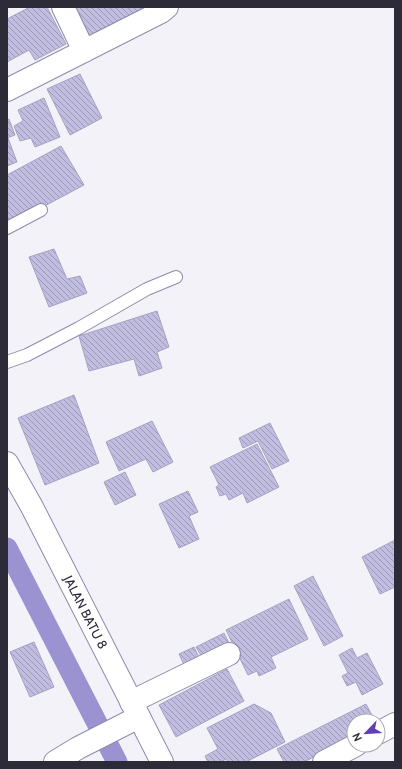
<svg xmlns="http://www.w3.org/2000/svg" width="402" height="769" font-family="Cabin,sans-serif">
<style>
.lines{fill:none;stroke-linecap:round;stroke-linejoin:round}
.canal{stroke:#9b92d1;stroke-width:21}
.building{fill:url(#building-back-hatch);stroke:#a6a2c3}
.lane-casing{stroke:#8e8aaa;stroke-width:14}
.street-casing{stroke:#8e8aaa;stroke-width:24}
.secondary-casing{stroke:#8e8aaa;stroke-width:24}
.lane{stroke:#fff;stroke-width:12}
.street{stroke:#fff;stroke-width:22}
.secondary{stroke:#fff;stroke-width:22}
.labels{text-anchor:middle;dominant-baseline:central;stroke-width:4;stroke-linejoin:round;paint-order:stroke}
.street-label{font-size:13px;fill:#2d2b38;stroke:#fff}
</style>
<defs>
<pattern id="building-back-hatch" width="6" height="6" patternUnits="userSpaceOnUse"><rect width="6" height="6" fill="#c1bde0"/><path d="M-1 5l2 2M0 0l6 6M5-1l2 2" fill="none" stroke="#9d9ab7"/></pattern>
</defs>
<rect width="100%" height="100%" fill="#f3f2f9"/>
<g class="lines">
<!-- canal -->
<polyline class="canal" points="7,548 117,762"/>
</g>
<!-- building -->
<g class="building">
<polygon points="30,7 47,7 66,44 35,60 29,50 7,62 7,19"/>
<polygon points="73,7 159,7 90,40"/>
<polygon points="80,74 102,118 70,135 47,89"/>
<polygon points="44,98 60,137 35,147 31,138 20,141 14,126 23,121 18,110"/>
<polygon points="9,119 15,135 7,138 7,120"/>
<polygon points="8,138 17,162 7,166 7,139"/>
<polygon points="61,146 84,185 7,226 7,175"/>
<polygon points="54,249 67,279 80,276 87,293 49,307 29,257"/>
<polygon points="157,311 169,347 157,352 162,368 139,376 134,359 89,371 79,336"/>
<polygon points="74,395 99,463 45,485 18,418"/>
<polygon points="152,421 173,462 153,472 146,459 119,471 106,442"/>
<polygon points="270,423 289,461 272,469 258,441 243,448 239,438"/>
<polygon points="257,444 279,487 247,503 243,493 229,500 226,494 220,496 216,487 219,485 210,467"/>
<polygon points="125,472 136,495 115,505 104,482"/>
<polygon points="188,491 198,512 189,516 199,539 179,548 159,504"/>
<polygon points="395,540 395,587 380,594 362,557"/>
<polygon points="313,576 343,636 324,646 294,586"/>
<polygon points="289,599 308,639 271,657 276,668 259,676 257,671 248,675 226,630"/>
<polygon points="224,633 231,647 204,661 196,647"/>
<polygon points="34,642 54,687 30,697 10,652"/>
<polygon points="194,647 202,664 187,671 179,654"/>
<polygon points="352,648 357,658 367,653 383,684 362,695 356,682 347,686 342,676 348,673 339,655"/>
<polygon points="227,669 244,701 176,737 159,705"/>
<polygon points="254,704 271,713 285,742 246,762 228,762 226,759 221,762 208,762 205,756 218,749 207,728"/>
<polygon points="366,704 375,721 354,721 354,736 304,762 284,762 277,749"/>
</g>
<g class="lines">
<!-- lane casing -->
<g class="lane-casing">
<g id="lane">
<polyline points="7,228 41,210"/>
<polyline points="7,362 27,355 79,328 147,289 176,277"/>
</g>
</g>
<!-- street casing -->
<g class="street-casing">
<g id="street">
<polyline points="63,7 84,51"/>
<polyline points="7,90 161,12 167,7"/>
<polyline points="131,702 229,654"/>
<polyline points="378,733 395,724"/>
<polyline points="55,762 78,748 139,717"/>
<polyline points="324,762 356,745"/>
</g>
</g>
<!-- secondary casing -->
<g class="secondary-casing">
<polyline id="secondary" points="7,463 32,507 162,762"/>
</g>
<!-- lane -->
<use href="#lane" class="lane"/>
<!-- street -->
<use href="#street" class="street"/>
<!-- secondary -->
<use href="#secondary" class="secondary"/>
</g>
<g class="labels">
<!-- street labels -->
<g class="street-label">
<text transform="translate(86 612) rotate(63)">JALAN BATU 8</text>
</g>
</g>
<!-- border -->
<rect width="402" height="769" fill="none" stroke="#2d2b38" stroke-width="16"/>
<!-- north arrow -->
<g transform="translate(366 733) rotate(245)"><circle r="19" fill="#ffffff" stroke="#abaaaf"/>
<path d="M0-3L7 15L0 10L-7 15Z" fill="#603eb6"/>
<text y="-6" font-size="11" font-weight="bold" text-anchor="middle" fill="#2d2b38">N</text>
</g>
</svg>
